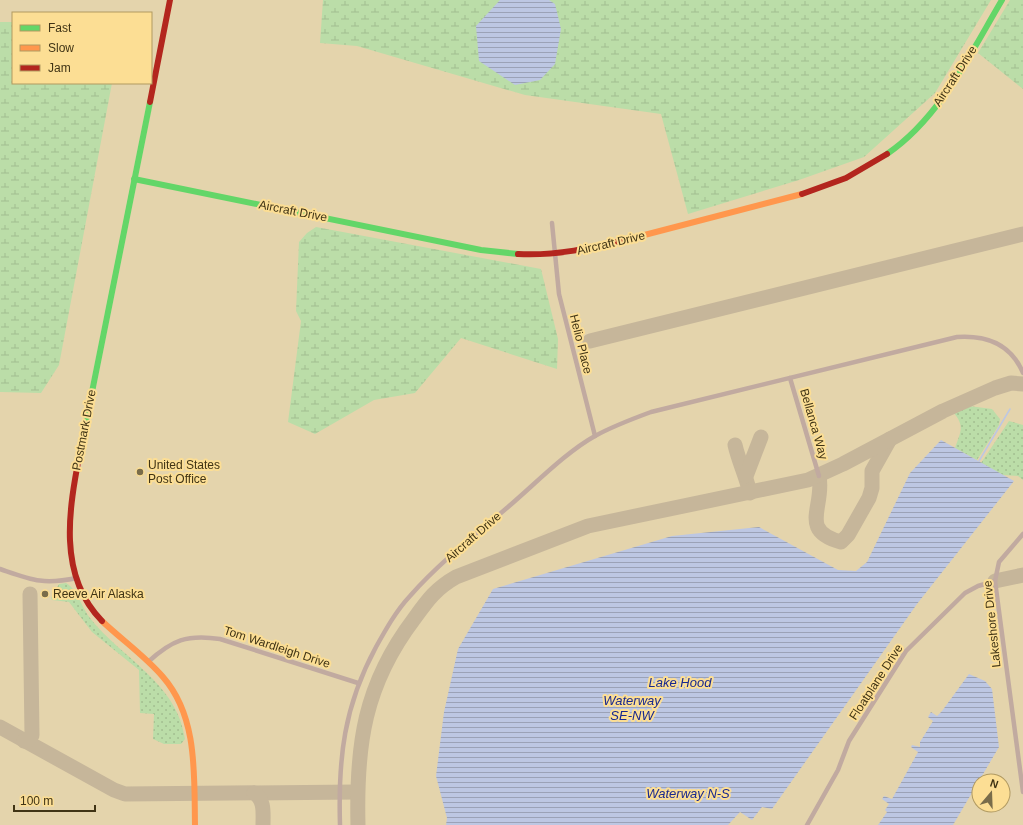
<svg xmlns="http://www.w3.org/2000/svg" width="1023" height="825" font-family="Arial,sans-serif">
<style>
.grass{fill:url(#grass-dots)}
.wetland{fill:url(#wetland-marsh)}
.water{fill:url(#water-rules)}
.lines{fill:none;stroke-linecap:round;stroke-linejoin:round}
.stream{stroke:#bdc7e3;stroke-width:1.5}
.taxiway{stroke:#c6b69a;stroke-width:15}
.street{stroke:#c1aaa0;stroke-width:4.5}
.fast{stroke:#63d668;stroke-width:6}
.slow{stroke:#ff974d;stroke-width:6}
.jam{stroke:#b3261e;stroke-width:6}
.poi-dot{fill:#796c4a;stroke:#fcde94;stroke-width:1.5}
.labels{text-anchor:middle;dominant-baseline:central;stroke-width:4;stroke-linejoin:round;paint-order:stroke}
.street-label{font-size:12px;fill:#403415;stroke:#fcde94}
.poi-label{font-size:12px;fill:#403415;stroke:#fcde94;text-anchor:start}
.water-label{font-size:13px;font-style:italic;fill:#18288f;stroke:#fcde94}
</style>
<defs>
<pattern id="grass-dots" width="8" height="8" patternUnits="userSpaceOnUse"><rect width="8" height="8" fill="#bbdda8"/><path d="M2 2h.1M6 6h.1" fill="none" stroke="#a2be90" stroke-width="1.8" stroke-linecap="round"/></pattern>
<pattern id="wetland-marsh" width="20" height="14" patternUnits="userSpaceOnUse"><rect width="20" height="14" fill="#bbdda8"/><path d="M1 5h8M5 5V1M11 12h8M15 12V8" fill="none" stroke="#a2be90"/></pattern>
<pattern id="water-rules" width="6" height="5" patternUnits="userSpaceOnUse"><rect width="6" height="5" fill="#bdc7e3"/><path d="M0 2.5h6" fill="none" stroke="#9ba2b7"/></pattern>
</defs>
<rect width="100%" height="100%" fill="#e4d4ac"/>
<!-- grass -->
<g class="grass">
<path d="M 969,406 L 992,409 L 1000,419 L 999,425 L 977,460 L 955,448 C 961,431 965,426 953,412 Z"/>
<polygon points="1009,421 1023,425 1023,480 1018,476 1003,475 981,463"/>
<path d="M 66,583 C 77,589 82,608 90,618 C 122,659 177,682 185,739 L 181,744 L 164,744 L 153,739 L 154,714 L 140,713 L 139,670 L 92,632 L 69,602 L 52,600 L 51,598 L 59,584 Z"/>
</g>
<!-- wetland -->
<g class="wetland">
<polygon points="323,0 991,0 935,93 864,157 799,180 688,214 661,114 525,95 357,46 320,43"/>
<polygon points="1010,0 1023,0 1023,89 978,53"/>
<polygon points="0,22 13,22 13,83 112,83 59,365 41,393 0,392"/>
<polygon points="316,227 541,269 558,339 557,369 461,338 415,393 374,400 315,434 288,422 301,321 296,311 299,242 307,233"/>
</g>
<!-- water -->
<g class="water">
<polygon points="500,0 549,0 555,4 561,29 555,64 540,80 515,85 479,61 476,26"/>
<polygon points="941,440 1014,481 917,604 772,809 762,807 752,820 740,812 728,825 446,825 447,818 436,776 444,712 458,649 493,589 672,536 759,527 838,570 856,571 867,562 910,473"/>
<polygon points="969,674 985,681 992,689 999,747 953,825 878,825 887,812 885,810 889,804 882,799 884,796 892,799 918,752 911,747 912,745 920,747 920,742 933,721 928,717 931,712 937,716 942,711"/>
</g>
<g class="lines">
<!-- stream -->
<polyline class="stream" points="979,461 1010,409"/>
<!-- taxiway -->
<g class="taxiway">
<polyline points="590,341 1023,234"/>
<path d="M 735,445 C 739,462 746,476 750,493"/>
<polyline points="746,476 761,437"/>
<path d="M 819,476 C 825,507 798,530 841,542 L 848,535 L 869,498 L 872,488 L 872,471 L 890,439"/>
<polyline points="995,581 1023,575"/>
<polyline points="0,727 114,790 125,794 357,792"/>
<polyline points="24,741 28,740 32,735 30,594"/>
<path d="M 254,793 C 265,800 263,813 263,825"/>
<path d="M 358,825 C 356,745 364,685 414,619 C 427,601 435,589 456,577 L 588,526 L 808,480 L 843,464 L 943,411 L 995,388 L 1011,383 L 1023,384"/>
</g>
<!-- street -->
<g class="street">
<polyline points="552,223 559,294 595,436"/>
<polyline points="790,378 819,476"/>
<polyline points="1023,534 999,562 995,581 1023,792"/>
<path d="M 0,569 C 32,580 42,585 77,578"/>
<path d="M 148,662 C 172,640 187,634 220,639 L 358,683"/>
<path d="M 340,825 C 338,758 344,706 376,647 C 386,629 396,611 410,596 C 439,563 475,535 508,507 C 534,485 566,452 595,436 C 613,426 632,419 651,412 L 957,337 C 986,335 1011,344 1023,373"/>
<polyline points="807,825 838,770 849,741 906,651 965,593 978,586 995,581"/>
</g>
<!-- fast -->
<g class="fast">
<path d="M 887,154 C 940,118 970,54 1002,0"/>
<polyline points="134,179 481,250 518,254"/>
<polyline points="80,452 150,102"/>
</g>
<!-- slow -->
<g class="slow">
<polyline points="629,239 802,194"/>
<path d="M 102,621 C 122,640 145,656 163,677 C 198,717 194,775 195,825"/>
</g>
<!-- jam -->
<g class="jam">
<polyline points="150,102 170,0"/>
<polyline points="802,194 846,178 887,154"/>
<path d="M 518,254 C 557,256 591,248 629,239"/>
<path d="M 80,452 C 69,509 57,575 102,621"/>
</g>
</g>
<!-- markers -->
<g class="poi-dot">
<circle cx="140" cy="472" r="4"/>
<circle cx="45" cy="594" r="4"/>
</g>
<g class="labels">
<!-- street labels -->
<g class="street-label">
<text transform="translate(955 76) rotate(-57)">Aircraft Drive</text>
<text transform="translate(293 211) rotate(11)">Aircraft Drive</text>
<text transform="translate(611 243) rotate(-13)">Aircraft Drive</text>
<text transform="translate(581 344) rotate(76)">Helio Place</text>
<text transform="translate(814 424) rotate(74)">Bellanca Way</text>
<text transform="translate(84 430) rotate(-79)">Postmark Drive</text>
<text transform="translate(473 537) rotate(-41)">Aircraft Drive</text>
<text transform="translate(992 624) rotate(-96)">Lakeshore Drive</text>
<text transform="translate(277 647) rotate(18)">Tom Wardleigh Drive</text>
<text transform="translate(876 682) rotate(-57)">Floatplane Drive</text>
</g>
<!-- poi labels -->
<g class="poi-label">
<text x="148" y="465">United States<tspan x="148" dy="14">Post Office</tspan></text>
<text x="53" y="594">Reeve Air Alaska</text>
</g>
<!-- water labels -->
<g class="water-label">
<text x="680" y="682">Lake Hood</text>
<text x="632" y="700">Waterway<tspan x="632" dy="15">SE-NW</tspan></text>
<text x="688" y="793">Waterway N-S</text>
</g>
</g>
<!-- legend -->
<rect x="12" y="12" width="140" height="72" fill="#fcde94" stroke="#b19a61"/>
<rect x="20" y="25" width="20" height="6" fill="#63d668" stroke="#b19a61"/>
<text x="48" y="32" font-size="12" fill="#403415">Fast</text>
<rect x="20" y="45" width="20" height="6" fill="#ff974d" stroke="#b19a61"/>
<text x="48" y="52" font-size="12" fill="#403415">Slow</text>
<rect x="20" y="65" width="20" height="6" fill="#b3261e" stroke="#b19a61"/>
<text x="48" y="72" font-size="12" fill="#403415">Jam</text>
<!-- north arrow -->
<g transform="translate(991 793) rotate(19)"><circle r="19" fill="#fcde94" stroke="#b19a61"/>
<path d="M0-3L7 15L0 10L-7 15Z" fill="#796c4a"/>
<text y="-6" font-size="11" font-weight="bold" text-anchor="middle" fill="#403415">N</text>
</g>
<!-- scale -->
<path d="M14 805v6h81v-6" fill="none" stroke="#403415" stroke-width="2"/>
<text x="20" y="805" font-size="12" fill="#403415" stroke="#fcde94" stroke-width="3" paint-order="stroke">100 m</text>
</svg>
